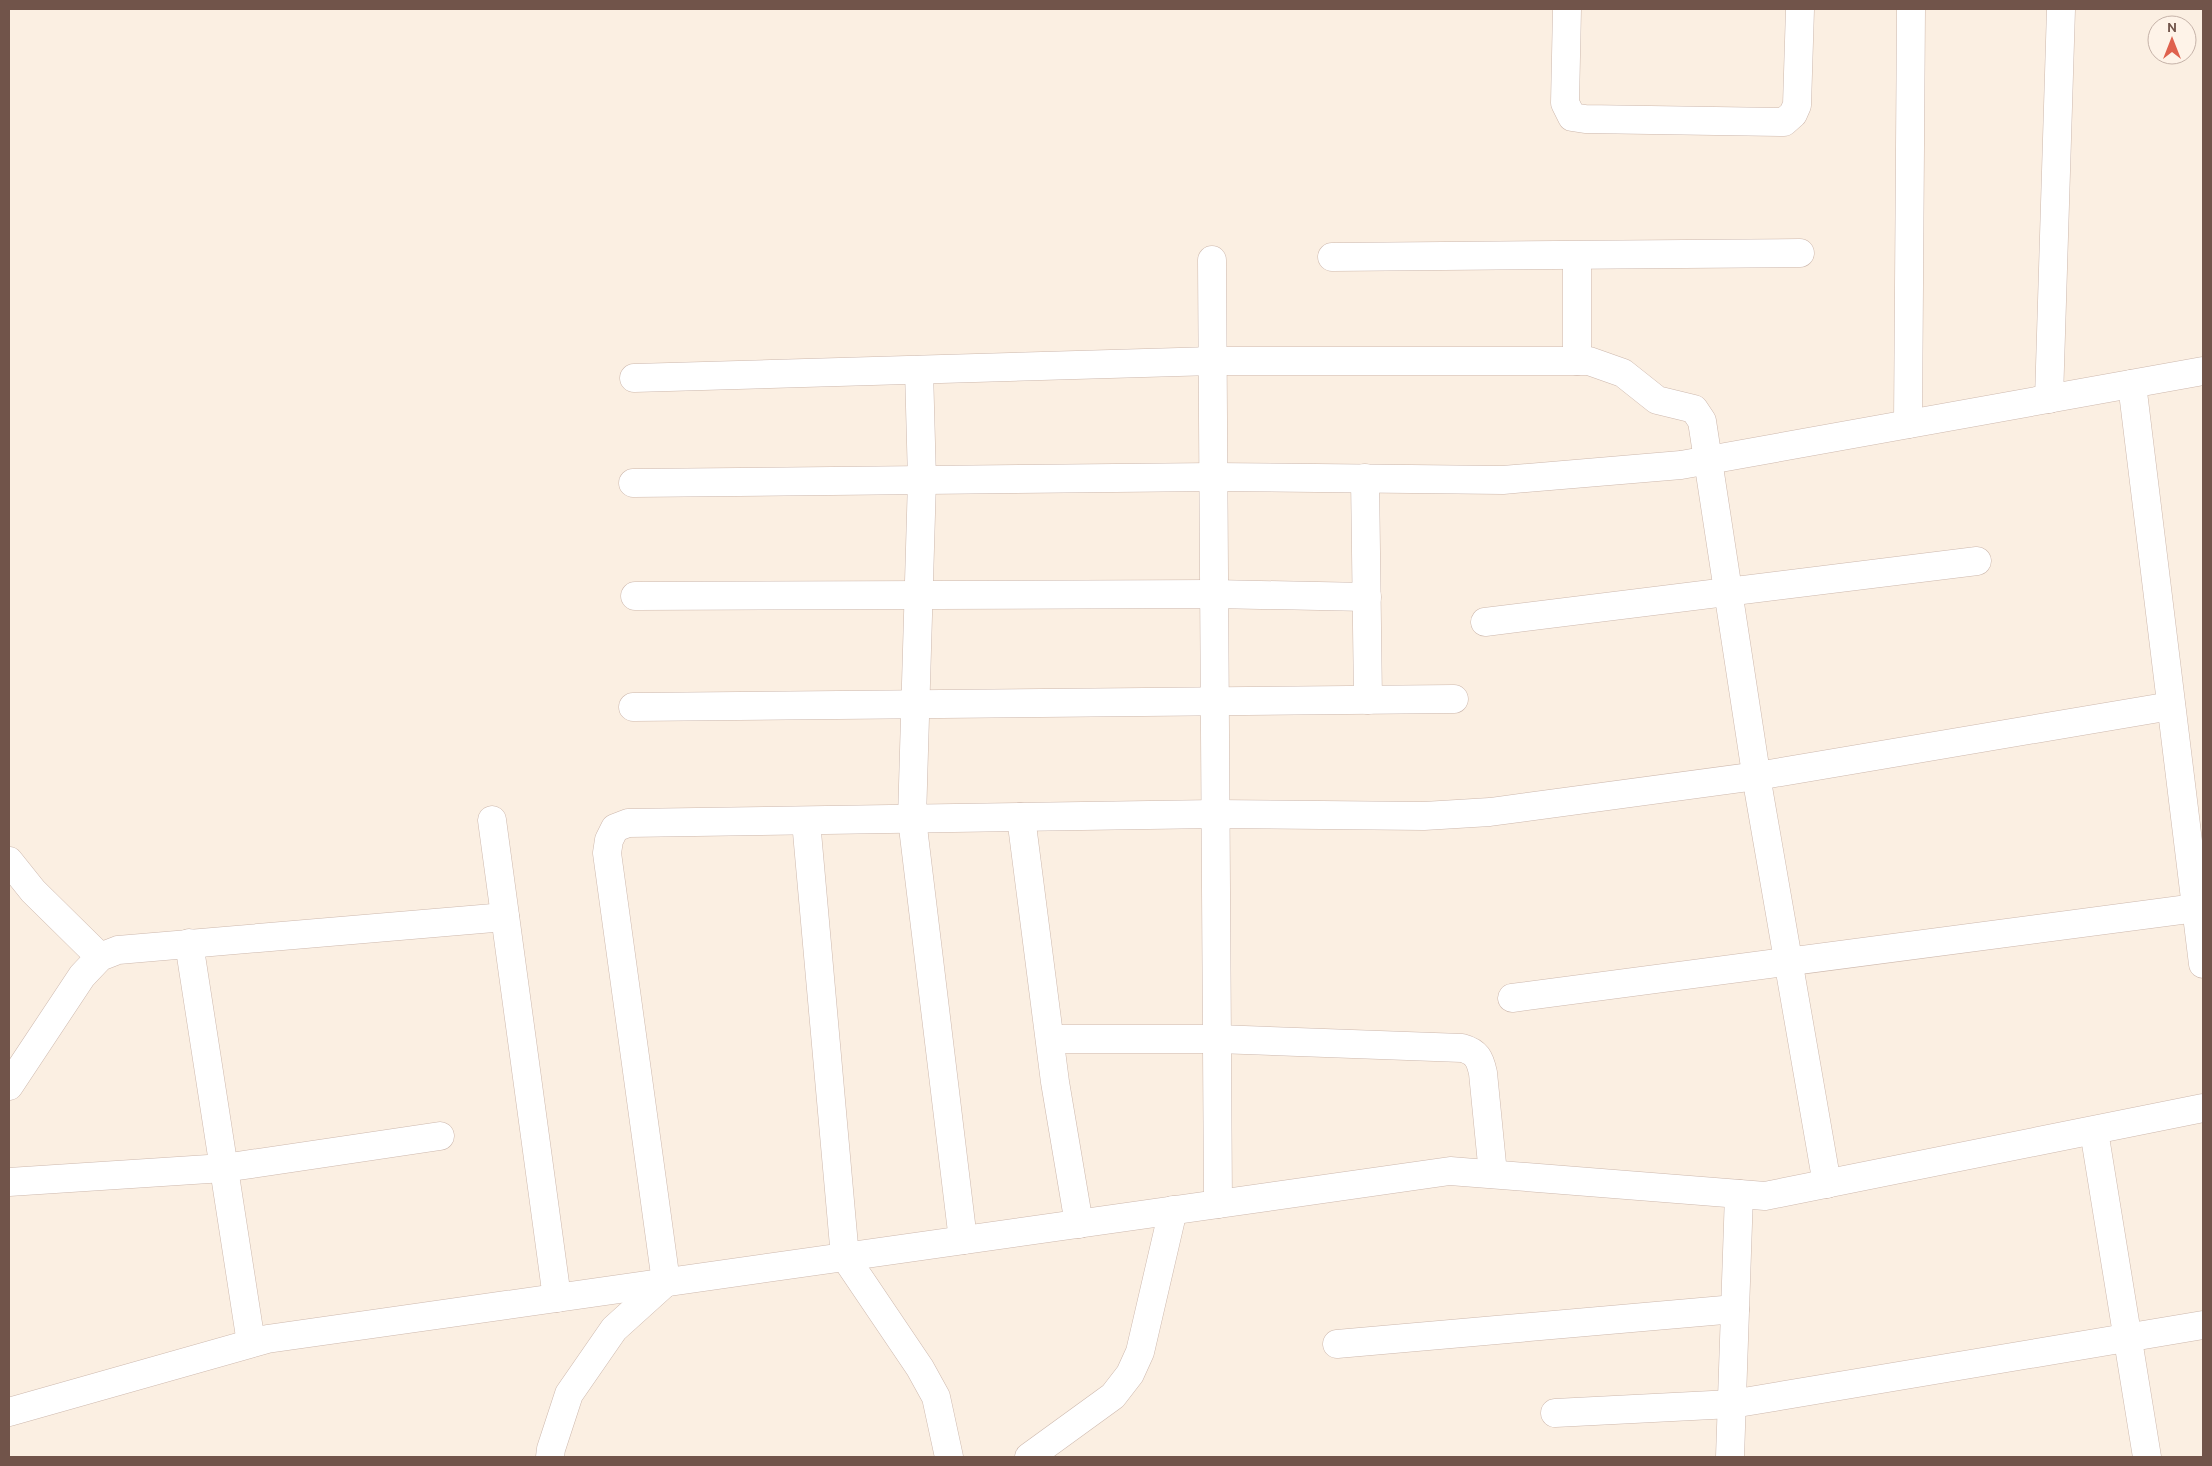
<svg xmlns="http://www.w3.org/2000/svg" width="2212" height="1466" font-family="Overpass,sans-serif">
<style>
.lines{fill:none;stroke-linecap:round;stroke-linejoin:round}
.minor-casing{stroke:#cdb8ad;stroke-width:29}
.minor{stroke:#fff;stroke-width:28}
</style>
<rect width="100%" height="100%" fill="#fbefe2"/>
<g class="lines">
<!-- minor casing -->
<g class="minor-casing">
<g id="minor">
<polyline points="1567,9 1565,103 1572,117 1585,119 1784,122 1793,114 1797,105 1800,9"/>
<polyline points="1577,256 1577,361"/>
<polyline points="1332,257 1800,253"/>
<polyline points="1212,260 1218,1204"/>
<polyline points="919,370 922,480 912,819 963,1240"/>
<polyline points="634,378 1213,361 1589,361 1623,373 1657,400 1694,409 1702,421 1759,793 1827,1184"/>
<polyline points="2132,384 2203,964"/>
<polyline points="2049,399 2061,9"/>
<polyline points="1908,424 1911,9"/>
<polyline points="1365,478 1368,700"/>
<polyline points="633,483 1213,477 1503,480 1681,465 2203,371"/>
<polyline points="635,596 1214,594 1367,597"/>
<polyline points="1485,622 1977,561"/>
<polyline points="633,707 1454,699"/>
<polyline points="1021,817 1055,1082 1079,1224"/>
<polyline points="492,820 557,1298"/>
<polyline points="806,821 845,1257 920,1368 936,1397 949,1457"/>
<polyline points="9,861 33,891 100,957"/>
<polyline points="189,943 251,1343"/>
<polyline points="1512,998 2196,908"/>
<path d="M 1050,1039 L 1217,1039 L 1462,1048 C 1477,1052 1480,1059 1483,1073 L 1493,1174"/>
<polyline points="9,1086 82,976 100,957 118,950 505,917"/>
<polyline points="2094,1131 2147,1457"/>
<polyline points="9,1182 224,1168 440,1136"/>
<polyline points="1337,1344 1735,1309"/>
<polyline points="9,1412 267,1339 1450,1171 1765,1196 2203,1108"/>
<polyline points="1555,1413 1732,1404 2203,1325"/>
<polyline points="550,1457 551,1449 569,1394 614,1329 666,1282 607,853 609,840 615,828 628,823 1215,814 1424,816 1490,812 1757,776 2171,706"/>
<polyline points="1029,1457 1113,1396 1130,1374 1140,1352 1173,1210"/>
<polyline points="1730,1457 1739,1194"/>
</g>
</g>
<!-- minor -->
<use href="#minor" class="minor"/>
</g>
<!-- border -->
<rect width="2212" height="1466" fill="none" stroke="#71544a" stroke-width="20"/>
<!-- north arrow -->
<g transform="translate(2172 40)"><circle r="24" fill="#fef3e8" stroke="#c6b3a9"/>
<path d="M0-4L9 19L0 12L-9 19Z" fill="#df614d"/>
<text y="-8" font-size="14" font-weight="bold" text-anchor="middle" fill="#71544a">N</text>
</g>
</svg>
